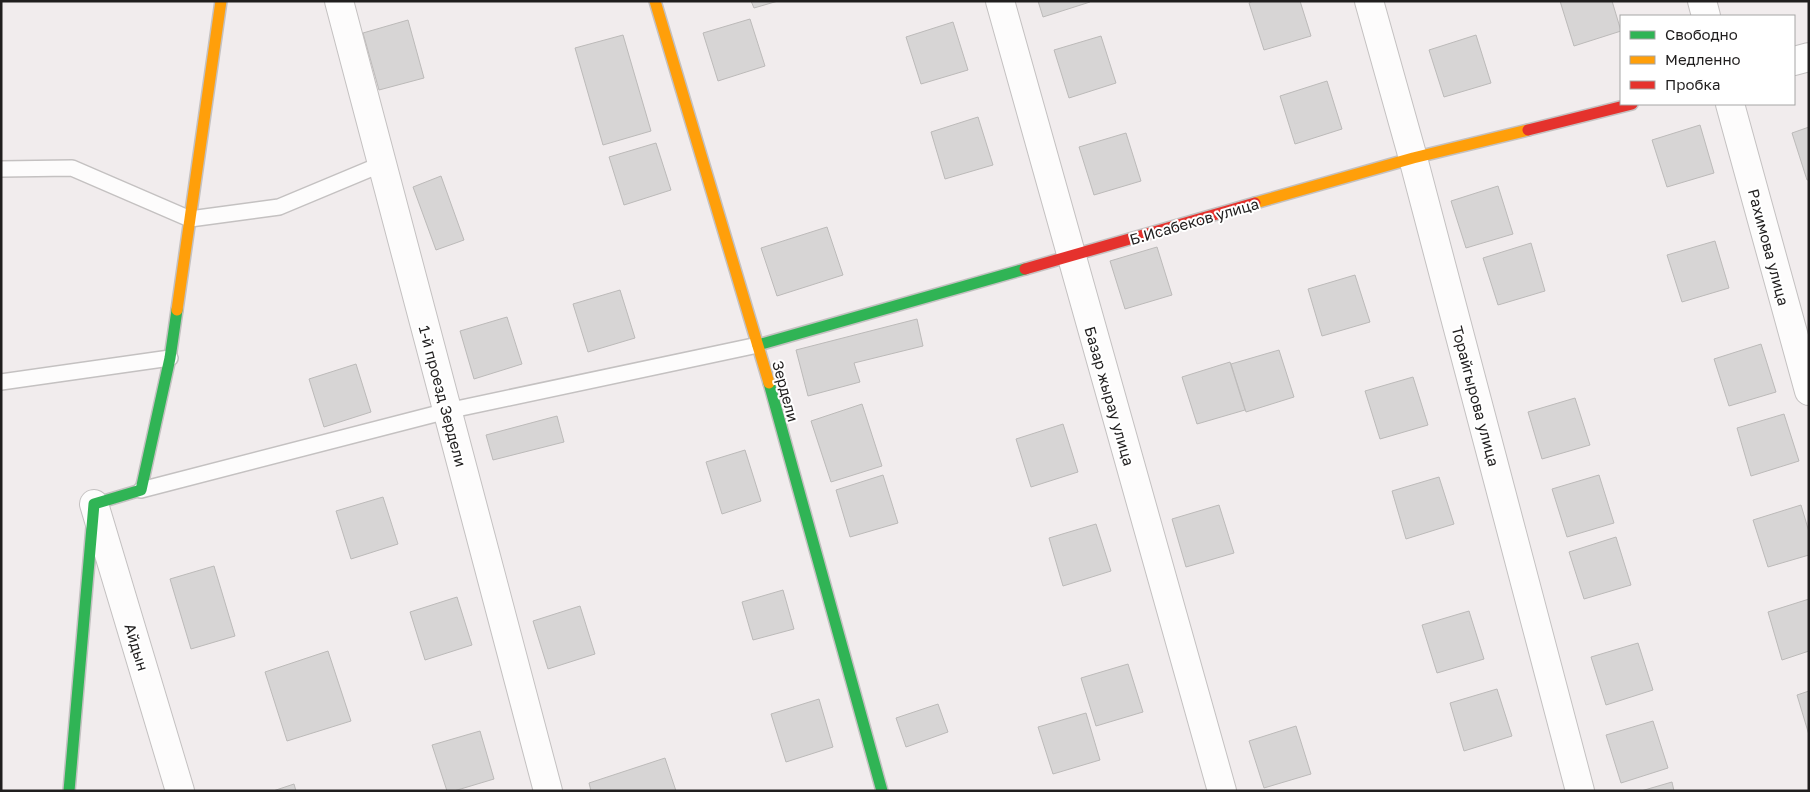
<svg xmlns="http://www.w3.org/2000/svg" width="1810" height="792" font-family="'Golos Text',sans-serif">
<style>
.building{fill:#d7d5d5;stroke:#bcbab9}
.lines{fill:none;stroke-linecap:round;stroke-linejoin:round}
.lane-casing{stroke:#c4c1c1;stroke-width:18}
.street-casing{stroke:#c4c1c1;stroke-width:30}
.fast-casing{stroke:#c4c1c1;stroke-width:14}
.slow-casing{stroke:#c4c1c1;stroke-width:14}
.jam-casing{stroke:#c4c1c1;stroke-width:14}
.lane{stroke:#fdfcfc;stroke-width:15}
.street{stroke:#fdfcfc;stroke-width:28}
.fast{stroke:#30b455;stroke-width:11}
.slow{stroke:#ff9f0a;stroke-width:11}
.jam{stroke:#e5322d;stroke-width:11}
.labels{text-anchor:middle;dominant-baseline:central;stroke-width:4;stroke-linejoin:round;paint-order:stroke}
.street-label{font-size:15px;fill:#201e1e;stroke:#fff}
</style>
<rect width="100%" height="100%" fill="#f1eced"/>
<!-- building -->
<g class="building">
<polygon points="751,1 778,1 754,8"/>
<polygon points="1038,1 1089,1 1090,2 1043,17"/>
<polygon points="1253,1 1300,1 1311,36 1264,50 1249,3"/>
<polygon points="1560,1 1612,1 1621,31 1574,46"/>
<polygon points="750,19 765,66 718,81 703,33"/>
<polygon points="408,20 424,78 379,90 363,33"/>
<polygon points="953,22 968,70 921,84 906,37"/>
<polygon points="623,35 651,131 603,145 575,48"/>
<polygon points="1476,35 1491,83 1444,97 1429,50"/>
<polygon points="1101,36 1116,83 1069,98 1054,50"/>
<polygon points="1327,81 1342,129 1295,144 1280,96"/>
<polygon points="978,117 993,165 945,179 931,132"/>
<polygon points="1700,125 1714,173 1667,187 1652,140"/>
<polygon points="1809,127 1809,180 1807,180 1792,133"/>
<polygon points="1126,133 1141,181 1094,195 1079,147"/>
<polygon points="656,143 671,190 624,205 609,157"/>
<polygon points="441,176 464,240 436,250 413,187"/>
<polygon points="1498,186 1513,234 1466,248 1451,201"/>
<polygon points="827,227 843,275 777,296 761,248"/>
<polygon points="1715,241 1729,288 1682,302 1667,255"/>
<polygon points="1531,243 1545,291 1498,305 1483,258"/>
<polygon points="1157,247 1172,295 1125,309 1110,261"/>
<polygon points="1355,275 1370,322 1322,336 1308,289"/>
<polygon points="620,290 635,338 588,352 573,304"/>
<polygon points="507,317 522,364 474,379 460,331"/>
<polygon points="917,319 923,346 854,363 860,382 808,396 796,350"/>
<polygon points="1761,344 1776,392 1729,406 1714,359"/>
<polygon points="1279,350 1294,397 1246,412 1231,364"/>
<polygon points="1230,362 1245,410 1197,424 1182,377"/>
<polygon points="356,364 371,412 324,427 309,379"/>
<polygon points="1413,377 1428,425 1380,439 1365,391"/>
<polygon points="1575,398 1590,445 1542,459 1528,412"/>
<polygon points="862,404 882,466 831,482 811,421"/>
<polygon points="1784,414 1799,461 1751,476 1737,428"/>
<polygon points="557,416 564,442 493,460 486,435"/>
<polygon points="1063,424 1078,472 1031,487 1016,439"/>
<polygon points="745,450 761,501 722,514 706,462"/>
<polygon points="883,475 898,523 850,537 836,490"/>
<polygon points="1599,475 1614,523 1567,537 1552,489"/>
<polygon points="1439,477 1454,524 1406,539 1392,491"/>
<polygon points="383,497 398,544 351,559 336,511"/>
<polygon points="1219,505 1234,553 1186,567 1172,519"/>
<polygon points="1801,505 1809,532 1809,555 1768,567 1753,520"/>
<polygon points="1096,524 1111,571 1063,586 1049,538"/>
<polygon points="1616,537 1631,585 1584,599 1569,552"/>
<polygon points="214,566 235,636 191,649 170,579"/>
<polygon points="783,590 794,629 753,640 742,602"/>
<polygon points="457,597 472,645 425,660 410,612"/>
<polygon points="1809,599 1809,651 1782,660 1768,612"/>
<polygon points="580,606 595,654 548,669 533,621"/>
<polygon points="1469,611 1484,659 1437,673 1422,625"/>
<polygon points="1638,643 1653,690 1606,705 1591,657"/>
<polygon points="328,651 351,721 287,741 265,672"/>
<polygon points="1128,664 1143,712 1096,726 1081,678"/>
<polygon points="1497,689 1512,736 1464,751 1450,703"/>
<polygon points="1809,691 1809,735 1797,695"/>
<polygon points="819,699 833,747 786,762 771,714"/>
<polygon points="938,704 948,732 906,747 896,718"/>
<polygon points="1086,713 1100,760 1053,774 1038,727"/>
<polygon points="1653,721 1668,768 1621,783 1606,735"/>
<polygon points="1296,726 1311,774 1264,788 1249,741"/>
<polygon points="480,731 494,779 454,791 447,791 432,745"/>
<polygon points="665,758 676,791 591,791 589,783"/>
<polygon points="1672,782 1674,791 1641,791"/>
<polygon points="294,784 296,791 273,791"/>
</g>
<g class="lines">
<!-- lane casing -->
<g class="lane-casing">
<g id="lane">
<polyline points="1,169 72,168 190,219 279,207 382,164"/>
<polyline points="1,382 170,358"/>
<polyline points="141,490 447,411 758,345"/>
</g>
</g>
<!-- street casing -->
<g class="street-casing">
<g id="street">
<polyline points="339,1 548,791"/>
<polyline points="1000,1 1222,791"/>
<polyline points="1369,1 1413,158 1580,791"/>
<polyline points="1702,1 1706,16"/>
<polyline points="1794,61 1809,57"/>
<polyline points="1730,104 1809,391"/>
<polyline points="94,504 180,791"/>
</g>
</g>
<!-- fast casing -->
<g class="fast-casing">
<g id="fast">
<polyline points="758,345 1025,269"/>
<polyline points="769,383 882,791"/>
<polyline points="69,791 94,504 141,490 170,358 177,310"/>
</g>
</g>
<!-- slow casing -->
<g class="slow-casing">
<g id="slow">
<polyline points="655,1 769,383"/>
<polyline points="1255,203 1413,158 1528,130"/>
<polyline points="177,310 221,1"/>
</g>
</g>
<!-- jam casing -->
<g class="jam-casing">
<g id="jam">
<polyline points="1528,130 1632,104"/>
<polyline points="1025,269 1255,203"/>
</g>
</g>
<!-- lane -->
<use href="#lane" class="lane"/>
<!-- street -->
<use href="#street" class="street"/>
<!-- fast -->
<use href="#fast" class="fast"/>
<!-- slow -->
<use href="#slow" class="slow"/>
<!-- jam -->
<use href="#jam" class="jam"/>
</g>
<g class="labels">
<!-- street labels -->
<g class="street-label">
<text transform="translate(1194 221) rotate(-16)">Б.Исабеков улица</text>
<text transform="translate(1769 247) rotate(75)">Рахимова улица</text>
<text transform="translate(786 391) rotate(75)">Зердели</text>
<text transform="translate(443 396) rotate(75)">1-й проезд Зердели</text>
<text transform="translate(1110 396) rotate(74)">Базар жырау улица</text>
<text transform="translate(1476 396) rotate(75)">Торайгырова улица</text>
<text transform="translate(137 647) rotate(73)">Айдын</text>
</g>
</g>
<!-- border -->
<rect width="1810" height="792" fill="none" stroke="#201e1e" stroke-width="5"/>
<!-- legend -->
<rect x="1620" y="15" width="175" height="90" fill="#ffffff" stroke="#a6a5a5"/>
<rect x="1630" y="31" width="25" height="8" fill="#30b455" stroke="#a6a5a5"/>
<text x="1665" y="40" font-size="15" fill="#201e1e">Свободно</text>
<rect x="1630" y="56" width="25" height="8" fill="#ff9f0a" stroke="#a6a5a5"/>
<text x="1665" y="65" font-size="15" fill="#201e1e">Медленно</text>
<rect x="1630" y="81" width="25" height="8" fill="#e5322d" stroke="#a6a5a5"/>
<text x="1665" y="90" font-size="15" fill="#201e1e">Пробка</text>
</svg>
